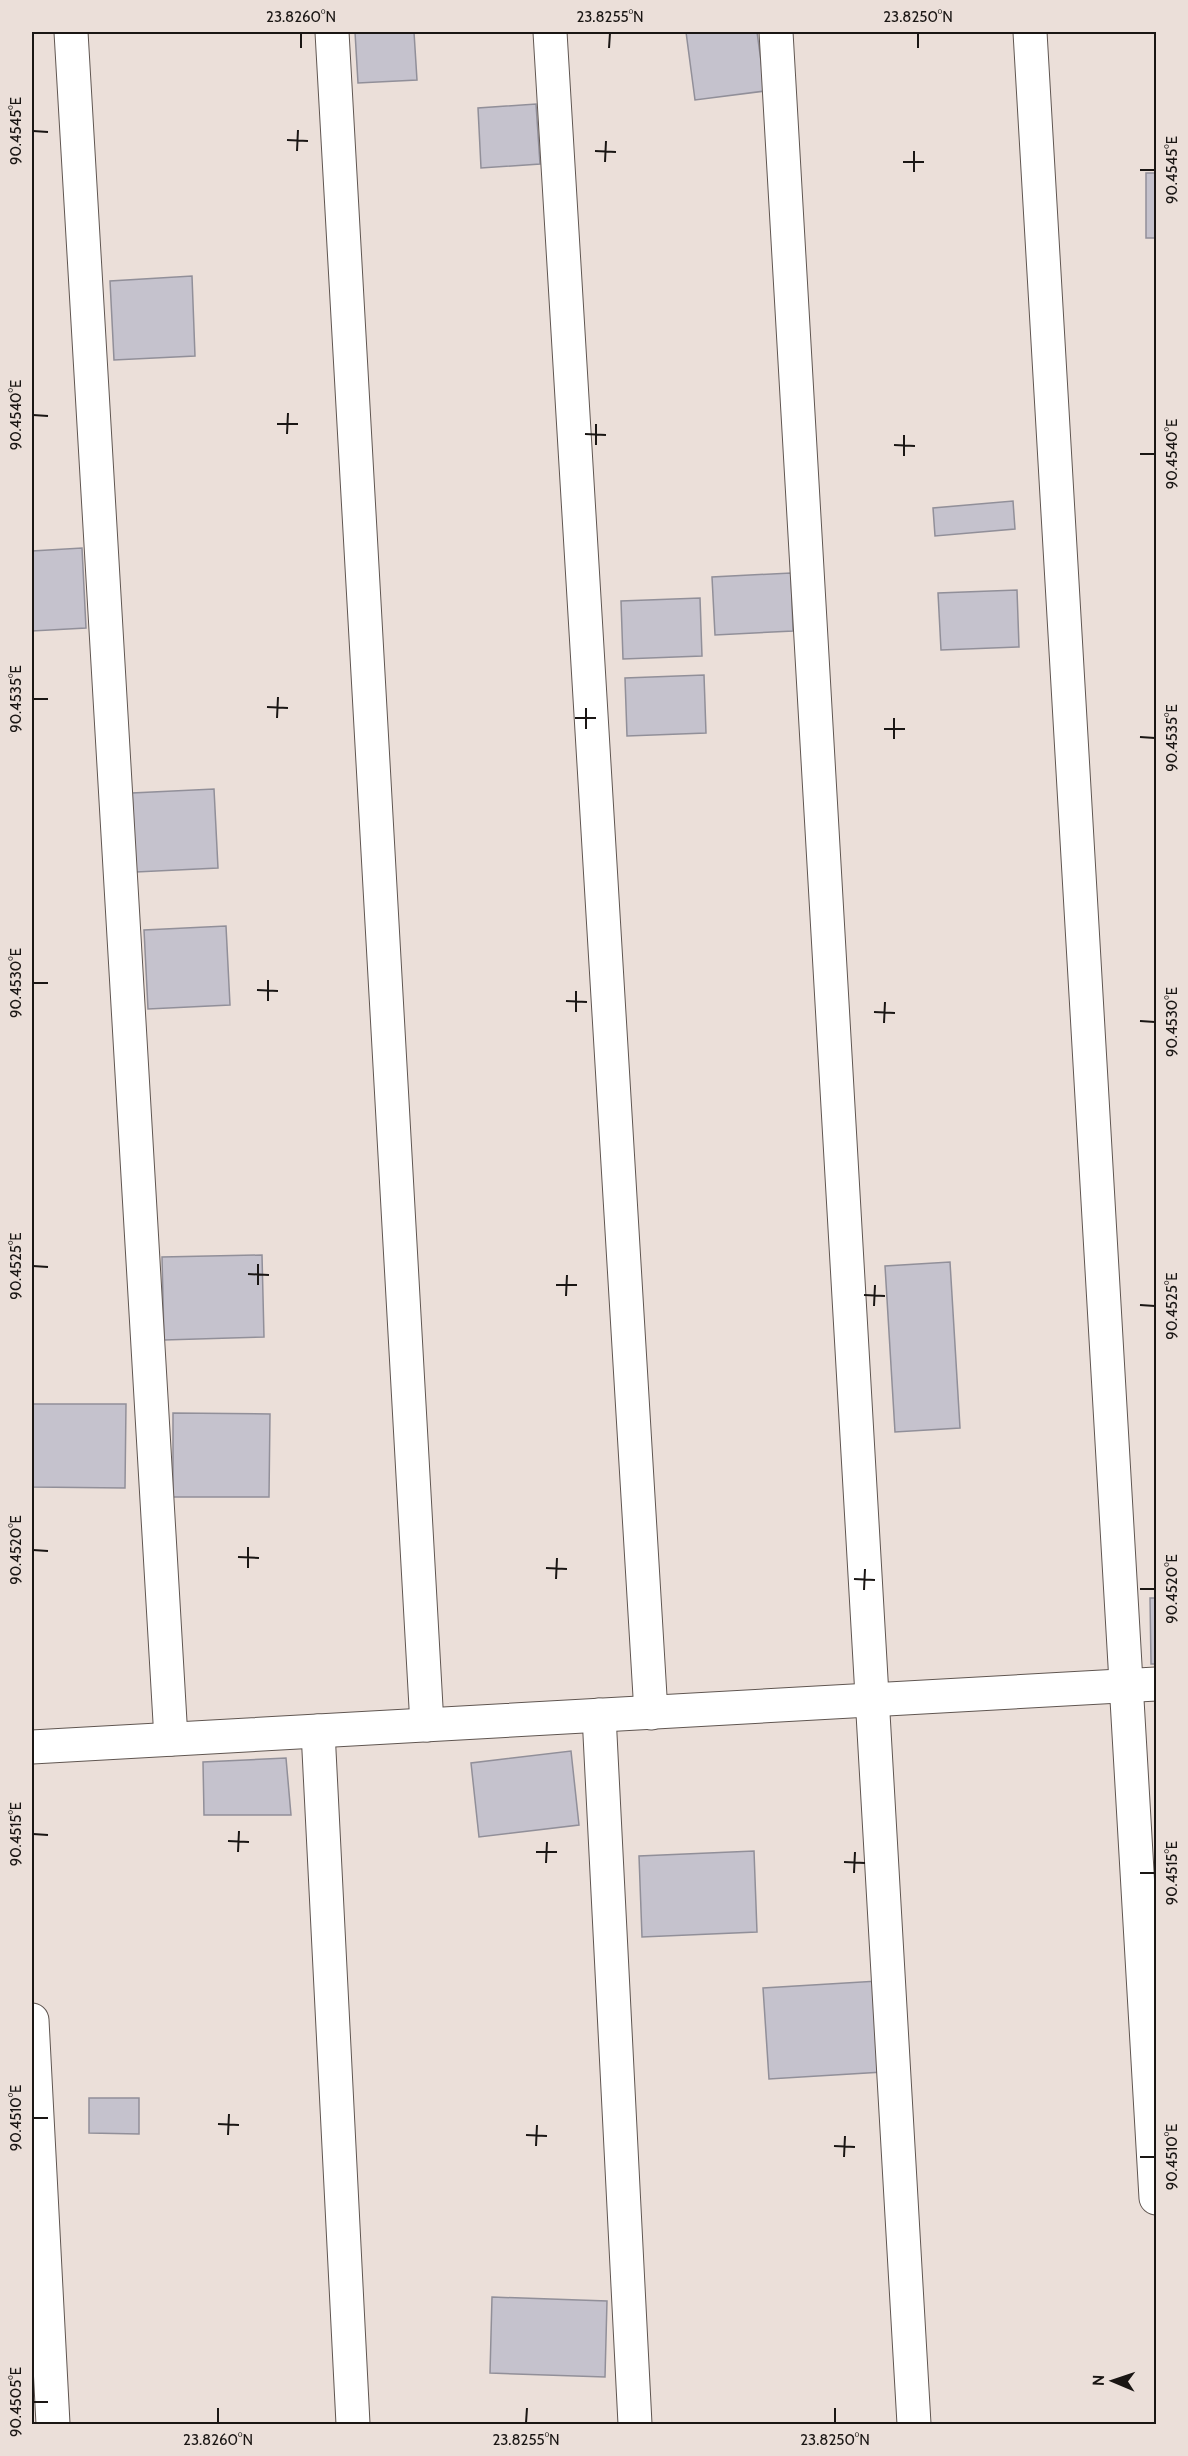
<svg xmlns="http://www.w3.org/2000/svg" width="1188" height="2456" font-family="Cabin,sans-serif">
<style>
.building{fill:#c5c2cd;stroke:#918f99;stroke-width:1.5}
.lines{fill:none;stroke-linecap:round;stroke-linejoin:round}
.street-casing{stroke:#605651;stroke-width:35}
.secondary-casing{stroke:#605651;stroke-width:35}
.street{stroke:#fff;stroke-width:33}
.secondary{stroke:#fff;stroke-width:33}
.ticks{fill:none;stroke:#1a1614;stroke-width:2}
.neatline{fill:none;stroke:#1a1614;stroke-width:2}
.ticks-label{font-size:15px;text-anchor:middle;fill:#1a1614}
</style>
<rect width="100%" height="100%" fill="#ebdfd9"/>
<!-- building -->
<g class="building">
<polygon points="355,32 414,32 417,80 358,83"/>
<polygon points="686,32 757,32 765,91 695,100"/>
<polygon points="536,104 540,164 481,168 478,108"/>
<rect x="1146" y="173" width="10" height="65"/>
<polygon points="192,276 195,356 114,360 110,281"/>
<polygon points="1013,501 1015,529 935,536 933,508"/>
<polygon points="82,548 86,628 32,631 32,551"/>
<polygon points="791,573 793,631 715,635 712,577"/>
<polygon points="1017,590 1019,647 941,650 938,593"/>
<polygon points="700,598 702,656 623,659 621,601"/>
<polygon points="704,675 706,733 627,736 625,678"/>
<polygon points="214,789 218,868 136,872 132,793"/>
<polygon points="226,926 230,1005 148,1009 144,930"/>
<polygon points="262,1255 264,1337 164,1340 162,1257"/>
<polygon points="950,1262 960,1428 895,1432 885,1266"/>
<polygon points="32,1404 126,1404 125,1488 32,1487"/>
<polygon points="173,1413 270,1414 269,1497 173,1497"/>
<polygon points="1150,1598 1156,1598 1156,1664 1151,1664"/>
<polygon points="571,1751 579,1825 479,1837 471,1763"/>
<polygon points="286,1758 291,1815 204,1815 203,1762"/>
<polygon points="754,1851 757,1932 642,1937 639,1856"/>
<polygon points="878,1981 883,2072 769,2079 763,1988"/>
<polygon points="89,2098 139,2098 139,2134 89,2133"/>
<polygon points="492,2297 607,2301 605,2377 490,2373"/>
</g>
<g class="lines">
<!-- street casing -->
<g class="street-casing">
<g id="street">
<polyline points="71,32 171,1739"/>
<polyline points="332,32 427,1725"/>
<polyline points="550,32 651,1713"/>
<polyline points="776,32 914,2424"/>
<polyline points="1030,32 1156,2198"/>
<polyline points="599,1715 635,2424"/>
<polyline points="318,1731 353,2424"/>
<polyline points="32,2020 53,2424"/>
</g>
</g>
<!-- secondary casing -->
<g class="secondary-casing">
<polyline id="secondary" points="32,1747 1156,1684"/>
</g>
<!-- street -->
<use href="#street" class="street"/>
<!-- secondary -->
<use href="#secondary" class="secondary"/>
</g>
<!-- ticks -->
<path class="ticks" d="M 301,48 L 301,33M 609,48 L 610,33M 918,48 L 918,33M 33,131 L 48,132M 287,140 L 308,141M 297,151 L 298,130M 595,151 L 616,152M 605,162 L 606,141M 903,162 L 924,162M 1140,170 L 1155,170M 914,172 L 914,151M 33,415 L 48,416M 277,424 L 298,424M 287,434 L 288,413M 585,434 L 606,435M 596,445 L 596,424M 894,445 L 915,446M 1140,454 L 1155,454M 904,456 L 904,435M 33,699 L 48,699M 267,707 L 288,708M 277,718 L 278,697M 575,718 L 596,718M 586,729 L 586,708M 884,729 L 905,729M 1140,737 L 1155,738M 894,739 L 894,718M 33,983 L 48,983M 257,990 L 278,991M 268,1001 L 268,980M 566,1001 L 587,1002M 576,1012 L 576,991M 874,1012 L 895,1013M 1140,1021 L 1155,1022M 884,1023 L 885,1002M 33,1266 L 48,1267M 248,1274 L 269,1275M 258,1285 L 258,1264M 556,1285 L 577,1285M 864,1295 L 885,1296M 566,1296 L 567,1275M 1140,1305 L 1155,1306M 874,1306 L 875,1285M 33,1550 L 48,1551M 238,1557 L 259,1558M 248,1568 L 248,1547M 546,1568 L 567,1569M 556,1579 L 557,1558M 854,1579 L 875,1580M 1140,1589 L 1155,1589M 864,1590 L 865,1569M 33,1834 L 48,1835M 228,1841 L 249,1842M 238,1852 L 239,1831M 536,1852 L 557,1852M 844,1862 L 865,1863M 546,1863 L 547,1842M 854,1873 L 855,1852M 1140,1873 L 1155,1873M 33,2118 L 48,2118M 218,2124 L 239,2125M 228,2135 L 229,2114M 526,2135 L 547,2136M 536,2146 L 537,2125M 834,2146 L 855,2147M 844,2157 L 845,2136M 1140,2157 L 1155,2157M 33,2402 L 48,2402M 218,2423 L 218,2408M 526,2423 L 527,2408M 835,2423 L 835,2408"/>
<!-- border -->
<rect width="1188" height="2456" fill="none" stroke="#ebdfd9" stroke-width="66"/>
<!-- north arrow -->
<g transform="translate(1113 2381) rotate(272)" stroke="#ebdfd9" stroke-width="4.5" paint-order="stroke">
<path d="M0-4.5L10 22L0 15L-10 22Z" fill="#1a1614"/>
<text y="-9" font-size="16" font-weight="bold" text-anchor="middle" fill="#1a1614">N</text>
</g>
<rect x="33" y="33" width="1122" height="2390" class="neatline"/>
<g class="ticks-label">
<text x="301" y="22">23.8260°N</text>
<text x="610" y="22">23.8255°N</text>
<text x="918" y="22">23.8250°N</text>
<text transform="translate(16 131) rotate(-90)" y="5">90.4545°E</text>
<text transform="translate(1172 170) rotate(-90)" y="5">90.4545°E</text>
<text transform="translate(16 415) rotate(-90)" y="5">90.4540°E</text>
<text transform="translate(1172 454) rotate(-90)" y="5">90.4540°E</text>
<text transform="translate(16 699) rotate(-90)" y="5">90.4535°E</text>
<text transform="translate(1172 738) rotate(-90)" y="5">90.4535°E</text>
<text transform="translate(16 983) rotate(-90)" y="5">90.4530°E</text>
<text transform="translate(1172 1022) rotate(-90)" y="5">90.4530°E</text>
<text transform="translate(16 1266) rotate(-90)" y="5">90.4525°E</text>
<text transform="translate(1172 1306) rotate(-90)" y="5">90.4525°E</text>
<text transform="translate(16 1550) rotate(-90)" y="5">90.4520°E</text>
<text transform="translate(1172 1589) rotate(-90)" y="5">90.4520°E</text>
<text transform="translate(16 1834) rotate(-90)" y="5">90.4515°E</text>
<text transform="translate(1172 1873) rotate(-90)" y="5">90.4515°E</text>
<text transform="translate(16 2118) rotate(-90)" y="5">90.4510°E</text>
<text transform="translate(1172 2157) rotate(-90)" y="5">90.4510°E</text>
<text transform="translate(16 2402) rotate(-90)" y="5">90.4505°E</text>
<text x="218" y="2445">23.8260°N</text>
<text x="526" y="2445">23.8255°N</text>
<text x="835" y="2445">23.8250°N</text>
</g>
</svg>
